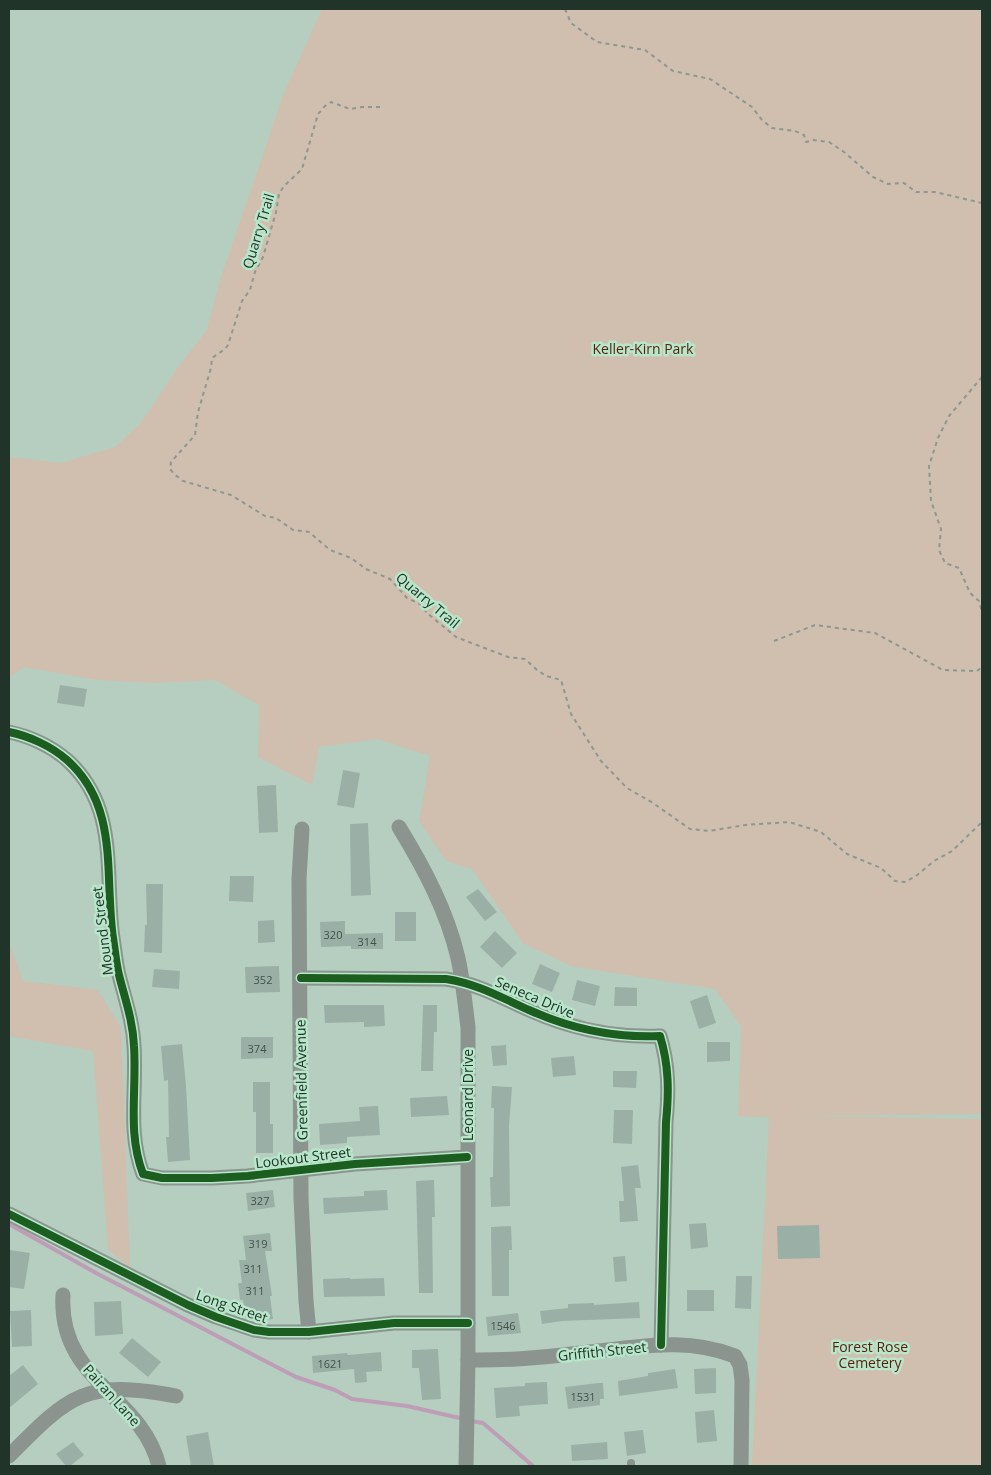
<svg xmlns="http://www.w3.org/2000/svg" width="991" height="1475" font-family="'Open Sans',sans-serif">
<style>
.green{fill:#d0beae}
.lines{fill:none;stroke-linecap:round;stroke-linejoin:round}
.stream{stroke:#be9eb6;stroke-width:4}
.building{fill:#9ab0a7}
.path{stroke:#8c9890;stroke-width:2;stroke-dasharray:4 4;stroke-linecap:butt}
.service{stroke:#8b948f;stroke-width:8}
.minor{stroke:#8b948f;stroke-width:15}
.cycleway-casing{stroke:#b8e6ca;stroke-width:11}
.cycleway{stroke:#1b5e20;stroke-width:8}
.labels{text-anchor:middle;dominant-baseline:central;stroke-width:5;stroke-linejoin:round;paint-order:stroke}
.number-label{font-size:11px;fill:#3f5348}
.street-label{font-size:14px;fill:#213429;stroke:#b8e6ca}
.park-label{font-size:14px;fill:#5a1e0b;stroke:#b8e6ca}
</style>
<rect width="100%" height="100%" fill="#b6cebf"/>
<!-- green -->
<g class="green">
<polygon points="322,9 982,9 982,1114 800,1116 982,1119 982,1466 752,1466 769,1117 738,1116 741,1026 715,989 571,966 523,943 472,869 446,861 419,821 430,756 378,739 319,747 312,785 258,757 259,705 215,680 155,683 97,680 24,667 9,678 9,457 61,463 115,447 140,424 179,366 207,330 220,280 284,93"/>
<polygon points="9,944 23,981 98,990 121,1028 130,1267 108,1250 93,1051 9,1036"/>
</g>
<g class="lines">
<!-- stream -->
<g class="stream">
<polyline points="9,1224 96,1273 296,1377 335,1390 352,1399 407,1406 464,1419"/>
<polyline points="471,1421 483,1423 533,1466"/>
</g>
</g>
<!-- building -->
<g class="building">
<polygon points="60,685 87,689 84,707 57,703"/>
<polygon points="343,770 360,773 354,808 337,805"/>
<polygon points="276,785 278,832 259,833 257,786"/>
<polygon points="368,823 371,895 351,896 350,824"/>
<polygon points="230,876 254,876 253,902 229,901"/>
<polygon points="146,884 163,884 162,953 144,952 145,925 147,925"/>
<polygon points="478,889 497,912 485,921 466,897"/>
<rect x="395" y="912" width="21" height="29"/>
<polygon points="274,920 275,942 258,943 258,921"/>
<polygon points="345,921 345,934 383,933 383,949 351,949 351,946 321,947 320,922"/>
<polygon points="495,931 517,953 502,968 480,947"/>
<polygon points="540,964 560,973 552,992 532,984"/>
<polygon points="279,966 280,992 246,993 245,967"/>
<polygon points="154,969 180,971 179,989 152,987"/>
<polygon points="577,980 600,986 595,1006 572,1000"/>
<polygon points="615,987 637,988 637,1006 614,1006"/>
<polygon points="707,995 716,1023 699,1029 690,1001"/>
<polygon points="324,1005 384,1005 385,1026 364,1027 364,1022 325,1023"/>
<polygon points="423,1005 437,1005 437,1032 434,1032 433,1071 421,1071"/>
<polygon points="241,1037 273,1037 273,1058 241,1059"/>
<polygon points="707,1042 730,1042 730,1061 707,1062"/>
<polygon points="182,1044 186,1086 190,1160 168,1162 166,1137 169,1137 168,1080 164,1081 161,1046"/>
<polygon points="506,1045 507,1065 493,1066 491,1046"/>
<polygon points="574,1056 576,1075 553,1077 551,1058"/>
<polygon points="613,1071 637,1071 636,1088 613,1087"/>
<polygon points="253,1082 270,1082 270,1124 273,1124 273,1153 256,1153 256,1112 253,1112"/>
<polygon points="492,1086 512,1087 509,1126 510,1206 491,1207 490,1177 493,1177 494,1108 491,1108"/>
<polygon points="447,1096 449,1115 411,1117 410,1098"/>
<polygon points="378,1106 380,1135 347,1137 347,1143 320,1145 319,1124 360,1121 359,1107"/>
<polygon points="614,1110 633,1110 632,1144 613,1143"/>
<polygon points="638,1165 641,1188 635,1188 638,1221 620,1222 619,1201 624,1201 621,1167"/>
<polygon points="434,1180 435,1217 432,1217 433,1293 419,1293 416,1181"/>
<polygon points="273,1190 275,1207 248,1211 246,1193"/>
<polygon points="387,1190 388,1210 324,1214 323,1198 364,1196 364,1191"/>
<polygon points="706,1223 708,1247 691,1249 689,1224"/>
<polygon points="819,1225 820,1258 778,1259 777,1226"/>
<polygon points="511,1226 512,1250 509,1250 509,1296 492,1296 491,1227"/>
<polygon points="270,1233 272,1251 265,1251 272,1296 270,1296 273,1319 256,1321 245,1317 243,1300 240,1300 238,1283 242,1283 239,1260 246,1260 243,1236"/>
<polygon points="10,1250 30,1253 24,1289 9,1287"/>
<polygon points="625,1256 627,1281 615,1282 613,1257"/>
<polygon points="736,1276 752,1276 751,1309 735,1308"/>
<polygon points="350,1278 350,1279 384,1278 385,1296 324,1297 323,1279"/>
<rect x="687" y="1290" width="27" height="21"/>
<polygon points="121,1301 123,1334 95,1336 94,1302"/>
<polygon points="639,1302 640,1318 562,1321 542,1324 540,1311 568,1308 568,1304 594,1303 594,1305"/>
<polygon points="31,1310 32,1346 12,1347 10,1311"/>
<polygon points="518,1313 521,1333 488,1336 486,1317"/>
<polygon points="132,1338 161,1362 148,1377 119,1353"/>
<polygon points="438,1349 441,1399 422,1400 419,1368 412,1368 412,1350"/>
<polygon points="381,1352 382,1371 366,1372 367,1382 355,1383 354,1369 313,1373 312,1356 347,1353 348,1355"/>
<polygon points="23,1365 38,1384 9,1408 9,1376"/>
<polygon points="716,1368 716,1393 695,1394 694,1369"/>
<polygon points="675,1369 678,1388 619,1396 618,1381 648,1376 648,1373"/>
<polygon points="547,1382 548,1404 519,1406 520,1416 496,1418 494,1388 525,1386 525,1383"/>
<polygon points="598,1383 603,1383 604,1399 600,1399 600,1405 568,1409 565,1387"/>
<polygon points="714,1410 717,1441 697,1443 695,1412"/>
<polygon points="643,1430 646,1453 627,1456 624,1432"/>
<polygon points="208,1432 214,1466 191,1466 186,1436"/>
<polygon points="73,1442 84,1455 70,1466 66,1466 56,1454"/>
<polygon points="607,1442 608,1459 572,1461 571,1445"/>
</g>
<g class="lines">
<!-- path -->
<g class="path">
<polyline points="565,9 571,23 597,42 645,50 673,71 710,79 752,107 762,120 772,128 795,131 804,135 806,142 814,140 829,142 844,152 873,177 888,184 904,183 916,192 935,192 982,203"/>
<polyline points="380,107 362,107 350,109 331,102 325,106 318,114 302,169 284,186 279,194 276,212 263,257 255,272 250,290 242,301 228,345 225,349 212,358 211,368 198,412 195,435 171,462 170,469 174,474 183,481 231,495 265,516 276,518 293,530 309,532 330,550 351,558 366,569 390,579 407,598 420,604 427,613 456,637 508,657 525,659 537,670 546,676 561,680 571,714 601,761 627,788 653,803 690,829 709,831 745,825 789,822 821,832 847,854 881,868 895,881 905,882 916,876 934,861 952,851 982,822"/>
<polyline points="982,377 949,416 938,438 929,466 931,501 941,529 939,550 945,563 959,568 970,593 979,601 982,612"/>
<polyline points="774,641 815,625 875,633 943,670 977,671 982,667"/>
</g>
<!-- service -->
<polyline class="service" points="631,1463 631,1466"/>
<!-- minor -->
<g class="minor">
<path d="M 9,732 C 29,736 51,746 67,760 C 120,807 104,875 113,938 C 115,950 116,963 119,975 C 125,999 133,1021 134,1046 C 137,1090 127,1132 143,1174 L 162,1178 L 212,1178 L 248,1176 L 355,1164 L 467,1157"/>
<path d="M 399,827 C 424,868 447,911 458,958 C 463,981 465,1004 468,1027 L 468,1360 L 466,1466"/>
<polyline points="302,829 299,879 301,1198 306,1301 309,1332"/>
<path d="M 301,978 L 446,979 C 478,984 500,997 529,1010 C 571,1029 614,1038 660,1036 C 669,1065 669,1092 666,1122 L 661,1345"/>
<polyline points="9,1214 188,1305 216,1317 254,1330 269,1332 309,1332 394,1323 468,1323"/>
<path d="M 63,1295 C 58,1381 141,1394 159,1466"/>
<path d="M 468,1360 C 512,1361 555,1356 598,1351 C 646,1346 688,1338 735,1356 L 740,1365 L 742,1380 L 741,1466"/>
<path d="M 9,1456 C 70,1394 86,1379 176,1396"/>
</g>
<!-- cycleway casing -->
<g class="cycleway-casing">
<g id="cycleway">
<path d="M 9,732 C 29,736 51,746 67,760 C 120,807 104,875 113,938 C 115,950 116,963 119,975 C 125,999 133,1021 134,1046 C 137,1090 127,1132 143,1174 L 162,1178 L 212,1178 L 248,1176 L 355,1164 L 467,1157"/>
<path d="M 301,978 L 446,979 C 478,984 500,997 529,1010 C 571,1029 614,1038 660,1036 C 669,1065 669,1092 666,1122 L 661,1345"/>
<polyline points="9,1214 188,1305 216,1317 254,1330 269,1332 309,1332 394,1323 468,1323"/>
</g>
</g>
<!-- cycleway -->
<use href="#cycleway" class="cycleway"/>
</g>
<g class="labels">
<!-- number labels -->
<g class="number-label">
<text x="333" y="934">320</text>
<text x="367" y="941">314</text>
<text x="263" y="979">352</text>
<text x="257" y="1048">374</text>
<text x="260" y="1200">327</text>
<text x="258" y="1243">319</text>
<text x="253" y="1268">311</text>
<text x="255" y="1290">311</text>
<text x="503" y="1325">1546</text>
<text x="330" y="1363">1621</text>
<text x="583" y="1396">1531</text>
</g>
<!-- street labels -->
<g class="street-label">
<text transform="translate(258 231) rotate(-73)">Quarry Trail</text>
<text transform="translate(428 600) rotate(40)">Quarry Trail</text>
<text transform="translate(102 931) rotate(-97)">Mound Street</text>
<text transform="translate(535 997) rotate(23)">Seneca Drive</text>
<text transform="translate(301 1080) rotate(-91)">Greenfield Avenue</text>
<text transform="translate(467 1095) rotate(-90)">Leonard Drive</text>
<text transform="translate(303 1157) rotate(-7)">Lookout Street</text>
<text transform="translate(232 1306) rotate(19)">Long Street</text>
<text transform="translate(602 1351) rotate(-6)">Griffith Street</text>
<text transform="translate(112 1395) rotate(48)">Pairan Lane</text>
</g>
<!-- park labels -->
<g class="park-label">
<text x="643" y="348">Keller-Kirn Park</text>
<text x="870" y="1346">Forest Rose<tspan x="870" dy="16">Cemetery</tspan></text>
</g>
</g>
<!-- border -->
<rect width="991" height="1475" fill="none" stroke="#213429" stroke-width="20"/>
</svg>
